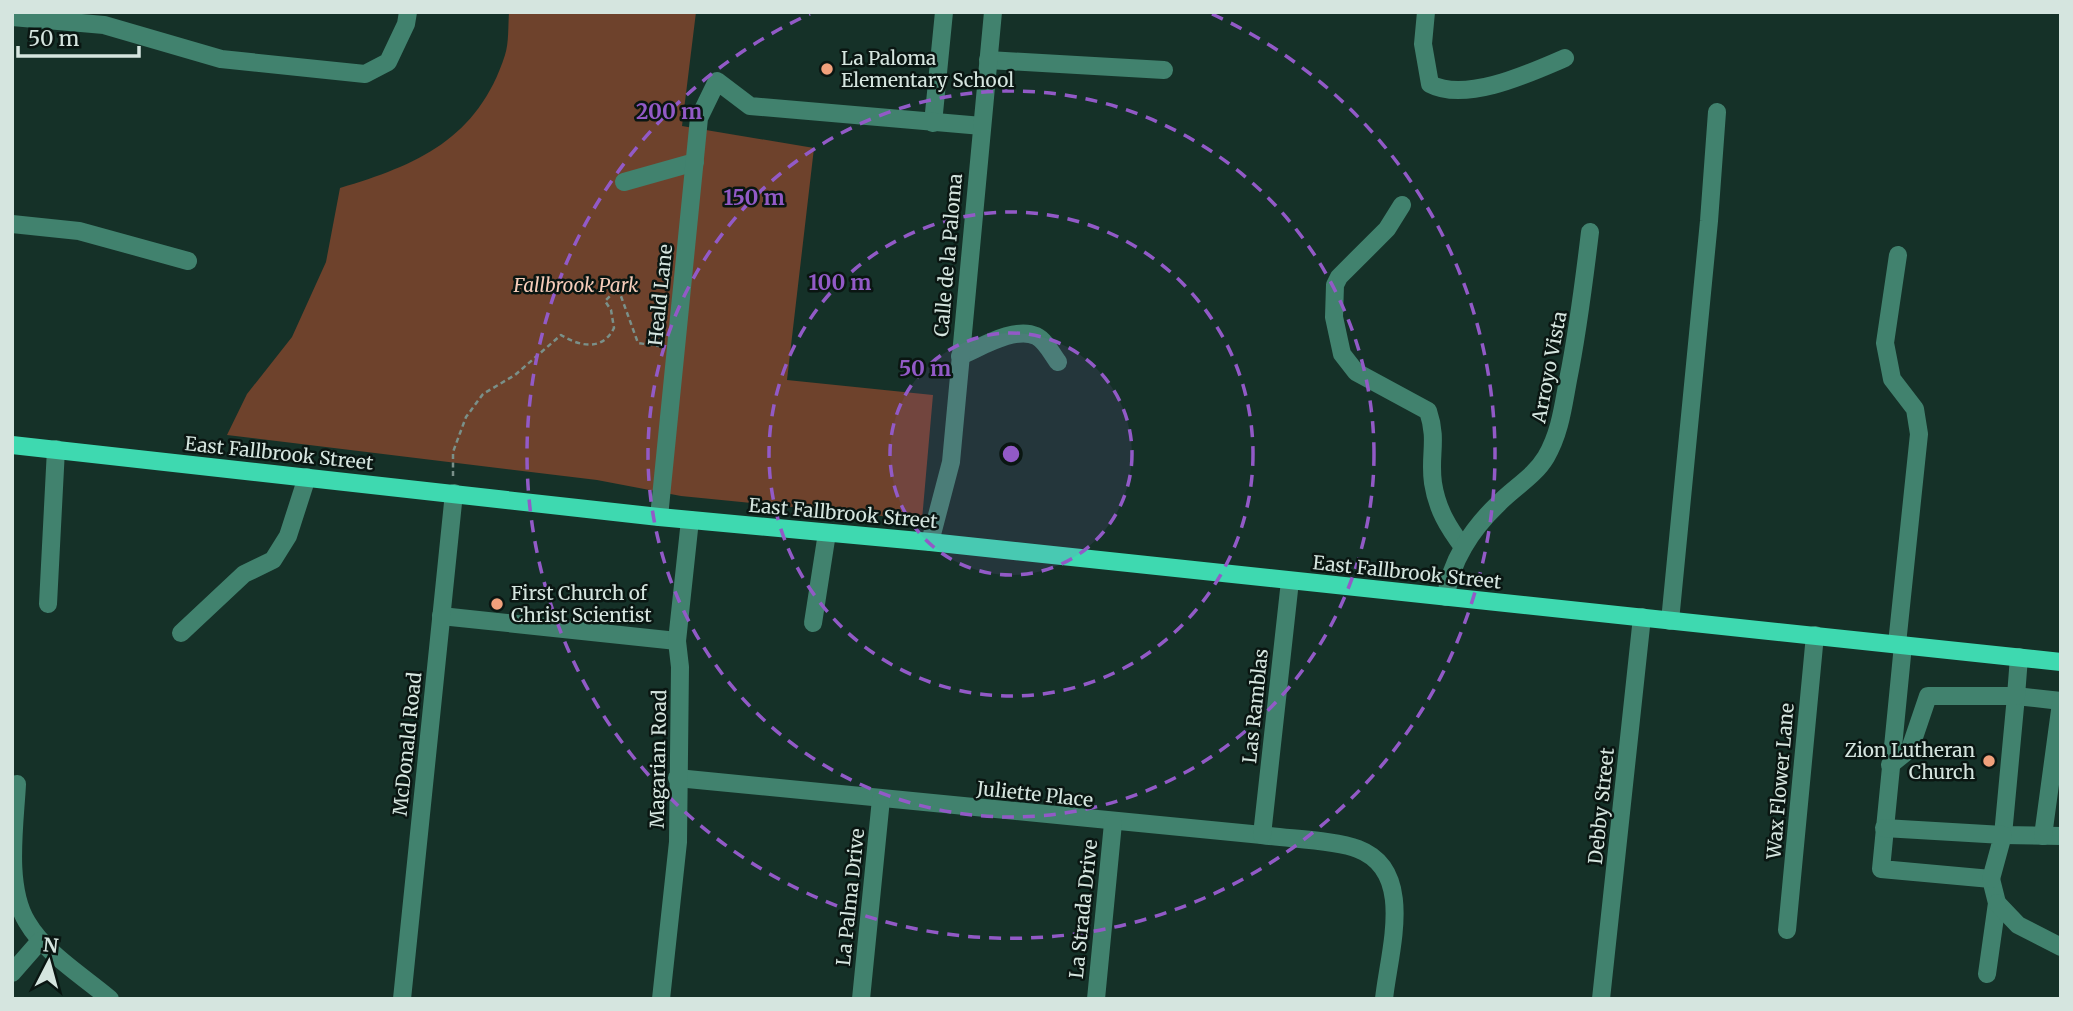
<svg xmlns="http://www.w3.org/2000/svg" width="2073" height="1011" font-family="Merriweather,serif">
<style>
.green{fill:#6e422c}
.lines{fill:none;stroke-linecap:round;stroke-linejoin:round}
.path{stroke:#7a9089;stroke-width:2.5;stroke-dasharray:5 3.5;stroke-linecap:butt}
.minor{stroke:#41826e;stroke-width:18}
.major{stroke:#3ed9b0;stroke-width:18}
.ring{fill:none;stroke:#925ac7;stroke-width:3.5;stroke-dasharray:12 9}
.poi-dot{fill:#f1a17c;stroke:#0a1612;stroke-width:2.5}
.labels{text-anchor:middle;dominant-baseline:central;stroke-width:5;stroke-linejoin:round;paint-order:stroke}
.poi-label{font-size:19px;fill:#d5e5df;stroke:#0a1612;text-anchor:start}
.street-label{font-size:19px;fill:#d5e5df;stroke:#0a1612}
.park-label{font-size:19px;font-style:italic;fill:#f6ccb9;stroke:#0a1612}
.centre{fill:#925ac7;stroke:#0a1612;stroke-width:3.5}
.ring-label{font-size:21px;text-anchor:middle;font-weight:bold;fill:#925ac7;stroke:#0a1612;stroke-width:5;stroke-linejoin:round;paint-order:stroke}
</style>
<rect width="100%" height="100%" fill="#153128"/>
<!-- green -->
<path class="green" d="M 509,12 L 696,12 L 682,126 L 814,148 L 787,380 L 933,395 L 922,520 L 681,496 L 597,480 L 227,435 L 247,394 L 292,337 L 326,262 L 340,188 C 417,165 478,139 505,55 C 509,43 508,26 509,12 Z"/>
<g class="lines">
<!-- path -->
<path class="path" d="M 453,476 L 453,452 L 466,417 L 483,394 L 515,375 L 561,335 C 579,346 602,352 614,328 L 611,310 L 605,301 L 618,288 L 638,343 L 659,346"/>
<!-- minor -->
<g class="minor">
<path d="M 1426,12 L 1423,44 L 1430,84 C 1466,103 1530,73 1565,58"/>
<polyline points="12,17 104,25 221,59 365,74 388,62 406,24 408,12"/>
<polyline points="988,60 1164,70"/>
<polyline points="933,123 944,12"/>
<polyline points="624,182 695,162"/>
<path d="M 1402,205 L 1387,229 L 1339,277 L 1335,285 L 1334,317 L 1342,354 L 1356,372 L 1428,411 C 1438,440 1429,456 1433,483 C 1437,509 1448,527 1463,547"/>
<polyline points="12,224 79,231 188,261"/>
<path d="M 960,356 C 980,348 1014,326 1036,336 C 1045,340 1052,354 1058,362"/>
<polyline points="659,517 699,118 717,81 750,106 982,126"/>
<polyline points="930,542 951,462 993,12"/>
<path d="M 1446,597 C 1450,562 1472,529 1497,505 C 1513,488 1534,477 1546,457 C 1560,433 1563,407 1568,380 C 1578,331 1584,282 1590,232"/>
<polyline points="48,604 56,449"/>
<polyline points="441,616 677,641"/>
<polyline points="1670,621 1709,221 1717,112"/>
<polyline points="813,623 827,533"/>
<polyline points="181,633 244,574 273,560 288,536 307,477"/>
<polyline points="1897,644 1919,434 1915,409 1892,379 1885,343 1898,255"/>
<polyline points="1903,645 1881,869 1991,879 1997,903 1987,974"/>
<polyline points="2061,701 2016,696 2003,835 2061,836"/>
<polyline points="1890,765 1910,749 1928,696 2016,696 2019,657"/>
<path d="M 677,778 L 1262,835 C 1288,839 1335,840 1358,849 C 1416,871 1389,951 1384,999"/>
<path d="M 17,784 C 15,824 5,886 27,922 C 45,953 83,976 110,999"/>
<polyline points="1884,828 2003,835 1991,879"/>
<polyline points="1262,835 1290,581"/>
<polyline points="2043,836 2061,703"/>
<polyline points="1997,903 2018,925 2061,947"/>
<polyline points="1787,930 1815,635"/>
<polyline points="12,973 40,941"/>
<polyline points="402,999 454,493"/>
<polyline points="661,999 678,842 680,667 677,641 690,520"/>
<polyline points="861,999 881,799"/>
<polyline points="1096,999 1113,823"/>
<polyline points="1601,999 1642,617"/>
</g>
<!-- major -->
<polyline class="major" points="12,445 659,517 930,542 2061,662"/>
</g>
<!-- distance rings -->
<circle cx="1011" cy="454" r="121" fill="#925ac7" fill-opacity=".12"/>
<g class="ring">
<circle cx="1011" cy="454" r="121"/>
<circle cx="1011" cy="454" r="242"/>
<circle cx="1011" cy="454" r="363"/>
<path d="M1212 14A484 484 0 1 1 810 14"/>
</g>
<!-- markers -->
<g class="poi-dot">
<circle cx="827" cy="69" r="7"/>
<circle cx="497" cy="604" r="7"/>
<circle cx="1989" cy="761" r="7"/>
</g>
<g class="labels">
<!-- poi labels -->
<g class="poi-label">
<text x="841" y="58">La Paloma<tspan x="841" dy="22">Elementary School</tspan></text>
<text x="511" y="593">First Church of<tspan x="511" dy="22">Christ Scientist</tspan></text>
<text x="1975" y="750" text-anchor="end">Zion Lutheran<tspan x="1975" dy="22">Church</tspan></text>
</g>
<!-- street labels -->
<g class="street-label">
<text transform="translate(948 255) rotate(-85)">Calle de la Paloma</text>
<text transform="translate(660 295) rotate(-84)">Heald Lane</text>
<text transform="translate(1549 367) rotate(-79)">Arroyo Vista</text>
<text transform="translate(279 453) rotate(6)">East Fallbrook Street</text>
<text transform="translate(843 513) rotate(5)">East Fallbrook Street</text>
<text transform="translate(1407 572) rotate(6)">East Fallbrook Street</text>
<text transform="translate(1255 706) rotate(-84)">Las Ramblas</text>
<text transform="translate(407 744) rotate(-84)">McDonald Road</text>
<text transform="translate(658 759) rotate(-89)">Magarian Road</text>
<text transform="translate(1780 781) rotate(-85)">Wax Flower Lane</text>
<text transform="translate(1035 794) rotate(6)">Juliette Place</text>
<text transform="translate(1601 806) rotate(-84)">Debby Street</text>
<text transform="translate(850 897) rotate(-84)">La Palma Drive</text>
<text transform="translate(1083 909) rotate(-84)">La Strada Drive</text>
</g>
<!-- park labels -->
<g class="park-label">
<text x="576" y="285">Fallbrook Park</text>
</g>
</g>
<circle cx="1011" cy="454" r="10" class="centre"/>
<g class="ring-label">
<text x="669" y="119">200 m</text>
<text x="754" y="205">150 m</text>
<text x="840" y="290">100 m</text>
<text x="925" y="376">50 m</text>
</g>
<!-- border -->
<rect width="2073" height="1011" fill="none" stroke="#d5e5df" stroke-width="28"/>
<!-- north arrow -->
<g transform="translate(49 962) rotate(6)" stroke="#0a1612" stroke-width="5" paint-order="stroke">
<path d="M0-5L12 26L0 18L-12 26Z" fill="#d5e5df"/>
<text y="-10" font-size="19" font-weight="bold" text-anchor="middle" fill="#d5e5df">N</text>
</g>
<!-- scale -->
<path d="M18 46v10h121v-10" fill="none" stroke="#d5e5df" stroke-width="3.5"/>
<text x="28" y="46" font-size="21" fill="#d5e5df" stroke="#0a1612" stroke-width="5" paint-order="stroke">50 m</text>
</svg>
